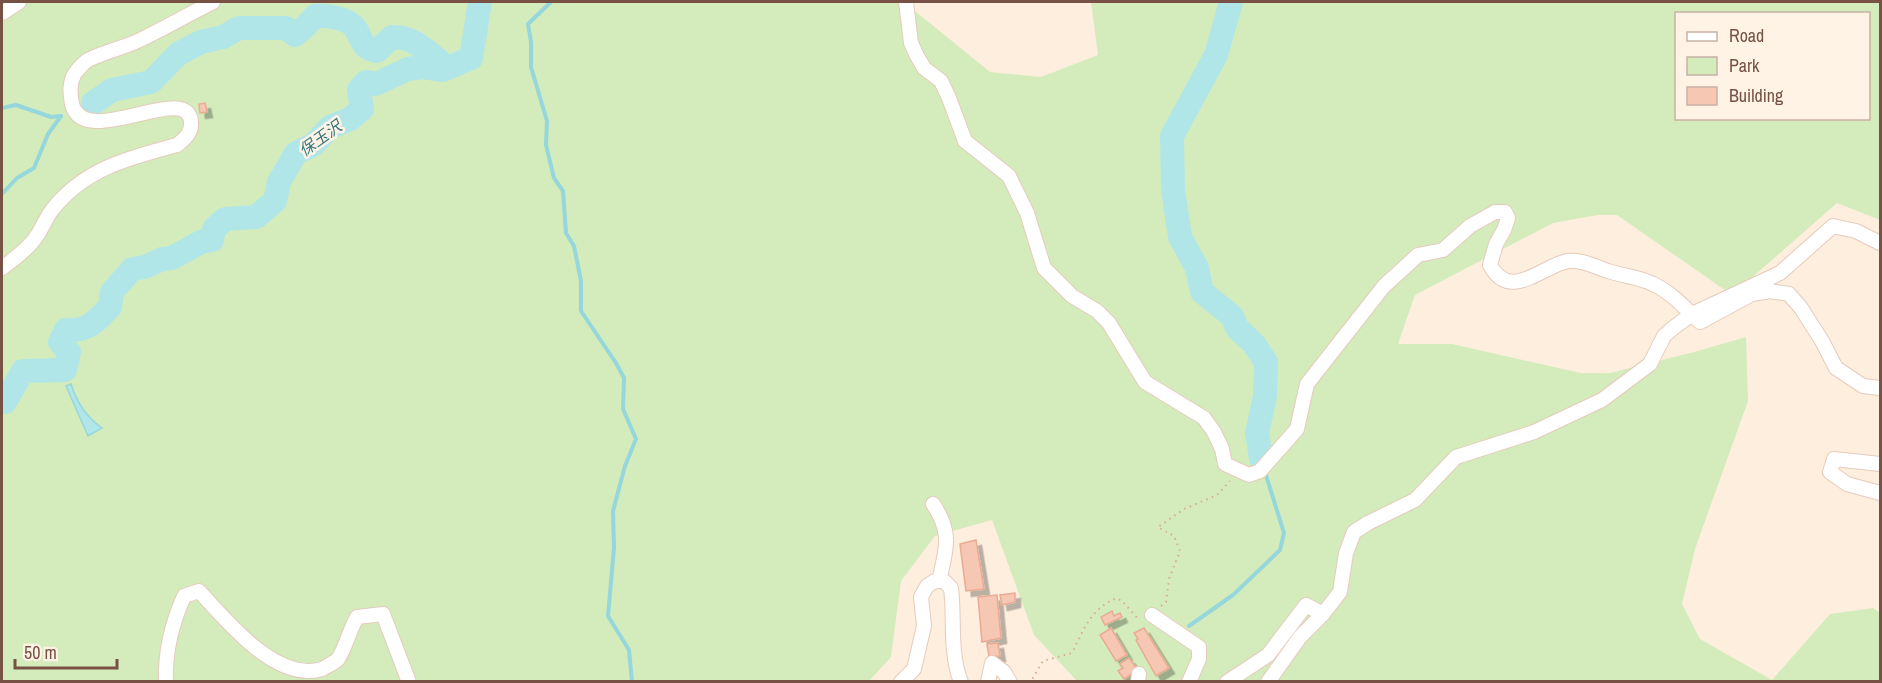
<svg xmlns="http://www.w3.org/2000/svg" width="1882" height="683" font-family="'Archivo Narrow','Noto Sans JP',sans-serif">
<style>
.green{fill:#d4ecbc;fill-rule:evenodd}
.water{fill:#b1e6e9;stroke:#96d7db;stroke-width:1.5}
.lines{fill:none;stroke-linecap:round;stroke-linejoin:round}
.stream{stroke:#96d7db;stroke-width:4}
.river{stroke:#b1e6e9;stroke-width:24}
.building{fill:#f6c7b3;stroke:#eaab92;stroke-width:1.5;filter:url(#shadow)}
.minor-casing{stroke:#e5cbbc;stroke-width:16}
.path{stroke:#daaa97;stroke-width:2;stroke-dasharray:1.5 4.5;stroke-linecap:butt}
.minor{stroke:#fff;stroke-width:14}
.labels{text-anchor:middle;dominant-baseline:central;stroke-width:5;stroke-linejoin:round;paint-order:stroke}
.water-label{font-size:16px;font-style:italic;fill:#37787d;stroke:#fff3e6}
</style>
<defs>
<filter id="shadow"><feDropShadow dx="5.5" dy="5.5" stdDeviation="0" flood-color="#0004"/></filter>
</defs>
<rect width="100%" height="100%" fill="#feeede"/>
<!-- green -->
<path class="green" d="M 2,2 L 904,2 L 990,72 L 1041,77 L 1098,55 L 1091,2 L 1880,2 L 1880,220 L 1837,203 L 1732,295 L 1617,215 L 1598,215 L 1553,223 L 1415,295 L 1398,344 L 1452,344 L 1581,373 L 1610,373 L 1694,352 L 1746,337 L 1748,401 L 1695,549 L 1682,604 L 1700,639 L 1772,680 L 1830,614 L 1873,608 L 1880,613 L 1880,681 L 1077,681 L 1034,635 L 992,520 L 935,536 L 901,581 L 891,657 L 869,681 L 2,681 ZM 1676,14 L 1868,14 L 1868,118 L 1676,118 Z"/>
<!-- water -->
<path class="water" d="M 71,384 C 77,403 86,417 102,428 L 88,436 L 66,386 Z"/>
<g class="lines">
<!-- stream -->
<g class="stream">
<polyline points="551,2 528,24 531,42 531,67 547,121 546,145 554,178 563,191 566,233 574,246 581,281 581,311 616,363 624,378 623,409 636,439 625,466 613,511 614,548 608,616 629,650 632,682"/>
<polyline points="85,106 93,103"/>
<polyline points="2,108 16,105 51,117 61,116"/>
<polyline points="2,194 17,178 34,168 48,134 61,116"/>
<polyline points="1189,626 1233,595 1280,550 1284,533 1265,472"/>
</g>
<!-- river -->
<g class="river">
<polyline points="1231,2 1216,55 1172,136 1173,190 1180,237 1197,268 1202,292 1232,316 1237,328 1254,344 1266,362 1265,396 1257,433 1261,459"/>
<path d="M 93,103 L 112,90 L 151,82 L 178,54 L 201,42 L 223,37 L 239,28 L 286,28 L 295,35 L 305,27 L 315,16 C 327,15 348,18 355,28 C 363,39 360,48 377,51 L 392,37 C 415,36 431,55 448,68"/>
<path d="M 2,402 L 5,402 L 23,371 L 65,370 L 69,352 L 60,342 L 66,330 C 89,331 95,322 110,307 L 112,292 L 132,269 L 145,267 L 162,259 L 172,258 L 201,242 L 212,240 L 214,229 L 225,219 L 256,217 L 275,201 L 279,182 L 296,153 L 313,145 L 330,127 L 350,119 L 362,109 L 359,90 L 366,82 L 376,84 L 408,69 L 422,67 L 443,70 L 471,58 L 480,2"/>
</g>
</g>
<!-- building -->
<g class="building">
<polygon points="205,103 207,112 200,113 199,104"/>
<polygon points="976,540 984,589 966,591 960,544"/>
<polygon points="1015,593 1015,602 1002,605 1000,595"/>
<polygon points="997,595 1001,638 982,642 978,597"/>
<polygon points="1112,611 1114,616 1120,613 1122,617 1105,625 1101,617"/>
<polygon points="1111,628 1127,655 1116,661 1100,635"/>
<polygon points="1144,628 1169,668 1156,676 1136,640 1138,639 1134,633"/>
<polygon points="998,643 1000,656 989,657 987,644"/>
<polygon points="1129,658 1138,670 1124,679 1118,671 1123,668 1120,664"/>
</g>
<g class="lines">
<!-- minor casing -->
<g class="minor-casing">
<g id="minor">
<path d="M 906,2 L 911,43 L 917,56 L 924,68 L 941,81 L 949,98 L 965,141 L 1009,176 L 1027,213 L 1044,268 L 1072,296 L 1097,311 L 1109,323 L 1145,382 L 1204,418 L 1214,432 L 1222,449 L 1225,464 L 1249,475 L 1260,471 L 1297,429 L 1307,384 L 1384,286 L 1418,255 L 1443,250 L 1470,226 L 1495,212 L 1505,212 L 1508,218 L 1504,230 L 1496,244 L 1490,265 C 1510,303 1543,265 1568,261 C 1581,259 1596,267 1608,271 C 1623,276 1639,277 1653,284 C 1671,292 1686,309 1700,322 L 1752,294 L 1770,291 L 1789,294 L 1801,308 L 1822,341 L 1836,368 L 1863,386 L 1880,388"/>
<polyline points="2,13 19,2"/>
<path d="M 2,268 C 13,260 24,252 33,241 C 41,232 45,219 52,210 C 85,168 129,158 177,145 C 184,140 192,133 191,123 C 190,79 84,152 72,104 C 70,93 69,83 75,73 C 79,68 83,63 88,60 C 104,52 123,48 140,40 C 165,28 189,14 213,2"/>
<polyline points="1880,464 1834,459 1830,472 1847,484 1880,493"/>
<path d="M 933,504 C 953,534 946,549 939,581"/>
<polyline points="1152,615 1199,647 1199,659 1189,682"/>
<path d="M 166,682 C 165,650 172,624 184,596 L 199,591 C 226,620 276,683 322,669 C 327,666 334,663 338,659 C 344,651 351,627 357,617 L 383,614 L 409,682"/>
<path d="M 901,682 L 914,669 L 924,626 L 921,597 L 927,586 L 935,581 L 944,581 L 951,588 C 955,619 949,651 961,682"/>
<polyline points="988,682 992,663 1004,672 1010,682"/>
<polyline points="1138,682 1139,674"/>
<polyline points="1227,682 1268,655 1306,605 1323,614"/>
<polyline points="1268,682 1300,637 1323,614 1340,592 1346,553 1354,532 1368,523 1415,500 1456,457 1534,432 1602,400 1650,364 1664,336 1673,328 1692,314 1780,273 1833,226 1856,231 1880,243"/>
</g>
</g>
<!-- path -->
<g class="path">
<polyline points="1161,606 1166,602 1169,579 1180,551 1174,536 1158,527 1184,509 1217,495 1230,481"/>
<path d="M 1028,682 L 1031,681 L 1043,661 L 1072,653 C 1084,629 1091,608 1117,598 L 1123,602 L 1139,620"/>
</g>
<!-- minor -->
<use href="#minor" class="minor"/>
</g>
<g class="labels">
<!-- water labels -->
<g class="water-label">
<text transform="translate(320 138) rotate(-36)">保玉沢</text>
</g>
</g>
<!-- border -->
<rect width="1882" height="683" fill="none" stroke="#765144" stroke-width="6"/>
<!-- legend -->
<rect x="1675" y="12" width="195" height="108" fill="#fff3e6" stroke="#c8b2a5" stroke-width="1.5"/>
<rect x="1687" y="32" width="30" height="9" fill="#ffffff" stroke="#c8b2a5" stroke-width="1.5"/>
<text x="1729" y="42" font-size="18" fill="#765144">Road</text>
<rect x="1687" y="57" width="30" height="18" fill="#d4ecbc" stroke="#c8b2a5" stroke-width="1.5"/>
<text x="1729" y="72" font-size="18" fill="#765144">Park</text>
<rect x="1687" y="87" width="30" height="18" fill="#f6c7b3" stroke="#c8b2a5" stroke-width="1.5"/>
<text x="1729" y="102" font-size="18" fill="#765144">Building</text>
<!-- scale -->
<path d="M15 659v9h102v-9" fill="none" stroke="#765144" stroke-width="3"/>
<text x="24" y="659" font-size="18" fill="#765144" stroke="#fff3e6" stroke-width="4.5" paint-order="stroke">50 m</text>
</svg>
